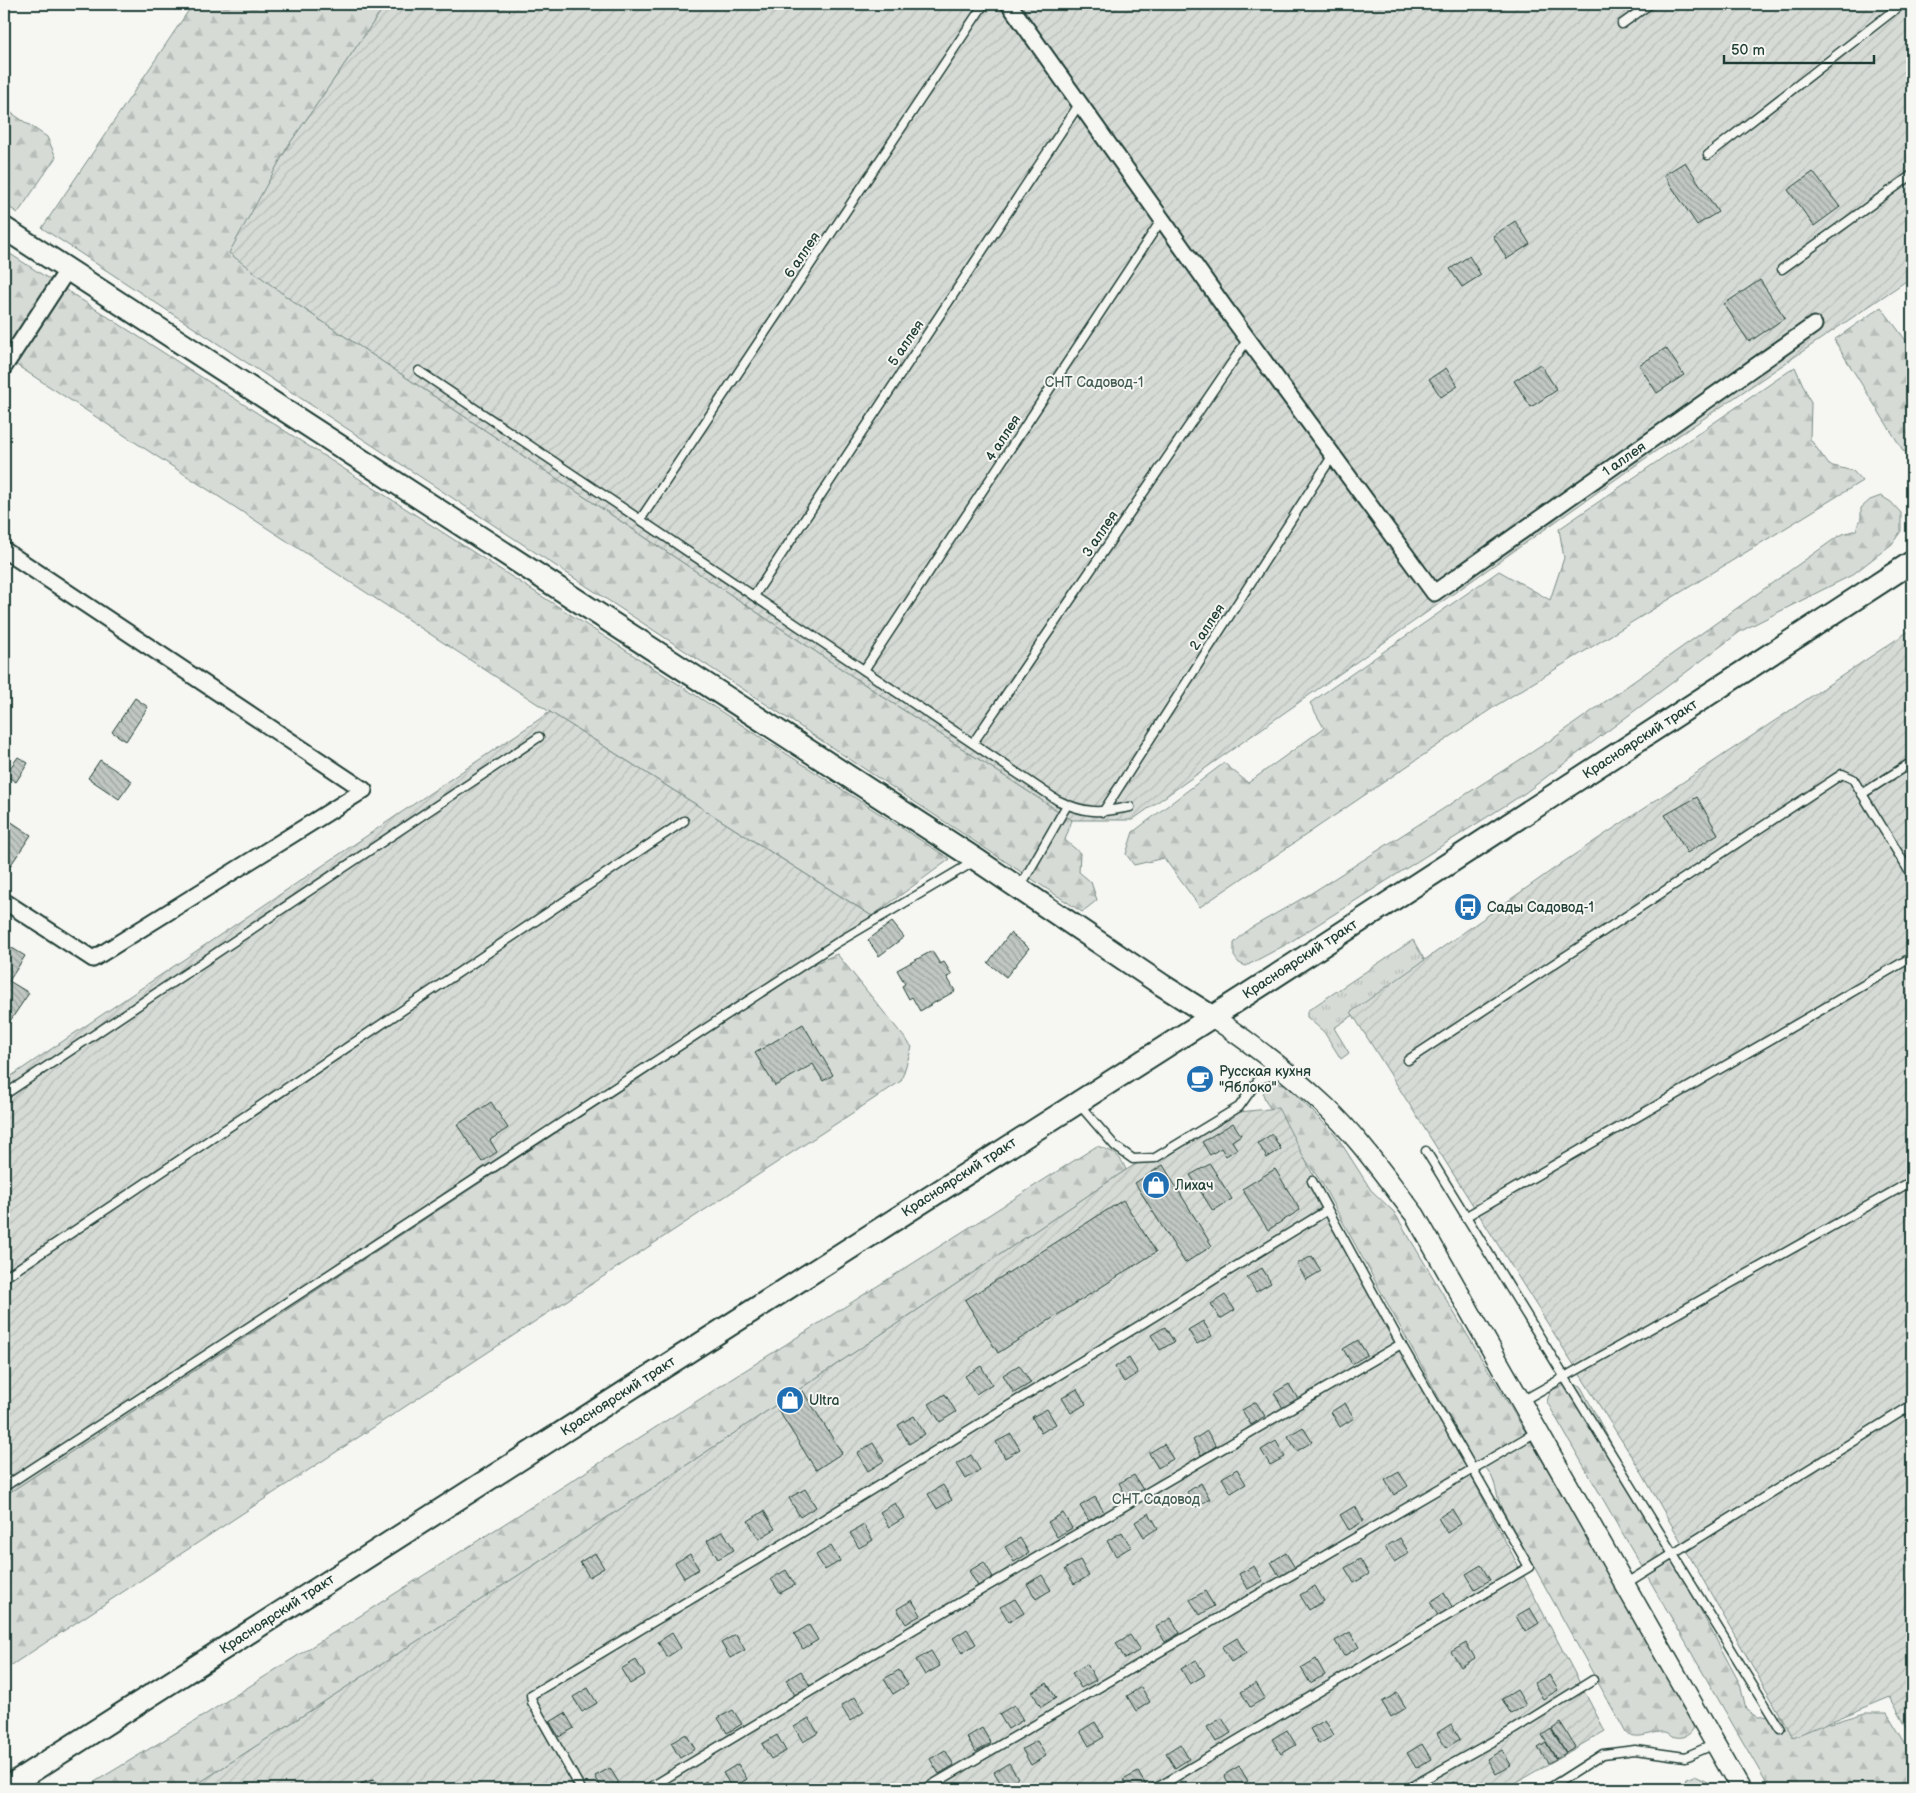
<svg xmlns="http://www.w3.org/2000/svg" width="1916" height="1793" font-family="'Balsamiq Sans',sans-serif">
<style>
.grass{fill:url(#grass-tufts);stroke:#7a8c85}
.forest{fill:url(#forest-firs);stroke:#7a8c85}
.garden{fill:url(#garden-furrows);stroke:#7a8c85}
.building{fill:url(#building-back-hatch);stroke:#1f3d34}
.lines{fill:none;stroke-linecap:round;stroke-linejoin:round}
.service-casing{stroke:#1f3d34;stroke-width:11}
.minor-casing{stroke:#1f3d34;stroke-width:19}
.tertiary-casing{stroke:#1f3d34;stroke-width:22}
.secondary-casing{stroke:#1f3d34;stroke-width:25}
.service{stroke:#f6f6f2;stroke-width:8}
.minor{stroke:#f6f6f2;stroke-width:15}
.tertiary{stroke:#f6f6f2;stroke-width:19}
.secondary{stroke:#f6f6f2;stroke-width:21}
.labels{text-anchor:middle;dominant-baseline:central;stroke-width:4;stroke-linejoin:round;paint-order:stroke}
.street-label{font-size:14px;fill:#1f3d34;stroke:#f6f6f2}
.park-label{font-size:14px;fill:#445d54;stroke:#f6f6f2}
.poi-label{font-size:14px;fill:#1f3d34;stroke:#f6f6f2;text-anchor:start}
</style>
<defs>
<pattern id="grass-tufts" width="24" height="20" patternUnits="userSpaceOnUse" patternTransform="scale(1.25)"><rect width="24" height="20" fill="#d6dbd6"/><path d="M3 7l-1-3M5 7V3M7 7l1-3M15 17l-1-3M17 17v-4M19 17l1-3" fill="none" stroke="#b7bdb8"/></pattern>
<pattern id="forest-firs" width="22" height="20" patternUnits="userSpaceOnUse" patternTransform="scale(1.25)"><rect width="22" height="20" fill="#d6dbd6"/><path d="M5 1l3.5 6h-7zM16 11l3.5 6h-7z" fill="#b7bdb8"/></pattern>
<pattern id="garden-furrows" width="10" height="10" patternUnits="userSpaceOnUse" patternTransform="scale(1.25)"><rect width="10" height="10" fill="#d6dbd6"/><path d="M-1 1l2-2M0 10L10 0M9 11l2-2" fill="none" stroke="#b7bdb8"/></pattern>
<pattern id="building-back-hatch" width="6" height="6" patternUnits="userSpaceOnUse" patternTransform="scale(1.25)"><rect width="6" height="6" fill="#c1c8c3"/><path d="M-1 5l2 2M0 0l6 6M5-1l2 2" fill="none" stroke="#9ca49f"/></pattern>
</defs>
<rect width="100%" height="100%" fill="#f6f6f2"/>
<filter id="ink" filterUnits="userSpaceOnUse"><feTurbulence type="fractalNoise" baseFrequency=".02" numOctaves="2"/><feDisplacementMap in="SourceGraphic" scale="10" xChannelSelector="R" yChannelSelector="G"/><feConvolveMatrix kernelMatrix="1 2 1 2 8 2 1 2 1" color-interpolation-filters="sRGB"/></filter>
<g filter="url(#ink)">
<!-- grass -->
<polygon class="grass" points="1413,940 1428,966 1334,1028 1349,1053 1341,1059 1324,1032 1307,1017 1307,1011"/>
<!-- forest -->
<g class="forest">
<polygon points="193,4 386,4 288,146 230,253 295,303 888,700 1072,820 1065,840 1080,853 1079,872 1091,882 1097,900 1082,912 42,228"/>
<polygon points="4,108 47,137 56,157 18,213 4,204"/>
<polygon points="4,250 950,859 872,916 550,712 4,357"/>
<polygon points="1881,307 1910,346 1912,345 1912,446 1904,452 1834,340"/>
<polygon points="1795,367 1811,403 1810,439 1829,465 1853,471 1862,481 1497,705 1200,907 1164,858 1134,865 1126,854 1133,832 1224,763 1248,783 1324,728 1310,703 1499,571 1550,600 1564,558 1559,529"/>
<polygon points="1881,496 1891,502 1901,513 1901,531 1892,544 1852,575 1741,631 1525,793 1287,944 1246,966 1239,963 1234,956 1234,943 1249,929 1310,894 1554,738 1840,535 1856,530 1861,518 1861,508 1870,500"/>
<polygon points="837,954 912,1047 901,1081 4,1670 4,1496 811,965"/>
<path d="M 1276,1083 L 1285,1084 L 1336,1135 L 1371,1190 L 1394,1212 L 1696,1718 C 1695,1731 1687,1741 1672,1736 C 1671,1735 1667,1732 1665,1732 C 1650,1731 1641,1741 1626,1733 L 1500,1505 C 1495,1489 1494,1466 1474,1462 L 1321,1182 L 1266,1102 L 1263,1094 L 1267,1086 Z"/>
<path d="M 1097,1146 C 1112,1151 1120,1154 1126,1170 L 651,1489 L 190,1789 L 83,1789 L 192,1723 Z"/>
<polygon points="1570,1383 1581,1387 1740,1684 1746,1710 1757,1717 1795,1715 1831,1723 1865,1713 1887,1713 1912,1754 1912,1789 1770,1789 1547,1402 1550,1391"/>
<polygon points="1694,1776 1709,1783 1713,1789 1682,1789 1686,1779"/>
</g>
<!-- garden -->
<g class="garden">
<polygon points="386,4 1912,4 1912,277 1653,453 1132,820 1072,820 888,700 295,303 229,253 288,146"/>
<polygon points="1912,629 1912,1737 1890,1697 1793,1737 1639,1468 1351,1012 1562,863"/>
<polygon points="550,712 878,920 4,1496 4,1081"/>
<polygon points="1278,1108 1605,1731 1505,1789 190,1789 651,1489 1126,1170 1220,1114"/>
</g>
<!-- building -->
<g class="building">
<polygon points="1685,162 1718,212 1697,225 1664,175"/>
<polygon points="1813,172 1840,207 1814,226 1788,190"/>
<polygon points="1515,221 1530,244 1507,259 1493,236"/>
<polygon points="1469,256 1481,275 1462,287 1450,269"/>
<polygon points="1760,280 1785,318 1749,342 1724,304"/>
<polygon points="1666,348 1684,375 1657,393 1639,365"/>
<polygon points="1540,364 1557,390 1531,407 1514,381"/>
<polygon points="1446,368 1458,386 1441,397 1429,379"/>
<polygon points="135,698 148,707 126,741 112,732"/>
<polygon points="18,757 28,763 16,782 5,775"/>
<polygon points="100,760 132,781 119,799 88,778"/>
<polygon points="1697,797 1718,834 1687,853 1665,815"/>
<polygon points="4,817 31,835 8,869 4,866"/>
<polygon points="892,922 904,937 879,956 868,940"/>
<polygon points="1010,933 1029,948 1006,977 988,963"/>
<polygon points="4,943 25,956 9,981 29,993 6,1027 4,1026"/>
<polygon points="932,951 940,964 944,962 952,975 947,977 955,991 920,1011 912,997 909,999 902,986 905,984 897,970"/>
<polygon points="803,1024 833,1075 823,1081 813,1064 775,1086 755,1053"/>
<polygon points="491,1102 508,1128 490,1140 497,1152 482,1162 457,1125"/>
<polygon points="1233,1123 1241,1135 1232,1141 1237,1149 1226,1156 1221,1148 1210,1155 1202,1142"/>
<polygon points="1272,1134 1281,1149 1267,1158 1258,1143"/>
<polygon points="1210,1164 1232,1199 1213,1211 1190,1175"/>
<polygon points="1163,1165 1212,1246 1185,1263 1135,1183"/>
<polygon points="1275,1169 1300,1210 1268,1230 1242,1189"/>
<polygon points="1123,1200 1156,1252 998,1353 965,1300"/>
<polygon points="1312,1256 1321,1271 1306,1280 1297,1264"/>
<polygon points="1262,1268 1271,1283 1256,1292 1247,1277"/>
<polygon points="1225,1295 1235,1310 1220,1319 1211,1304"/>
<polygon points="1203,1321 1212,1336 1197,1344 1188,1330"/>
<polygon points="1165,1327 1174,1342 1160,1350 1151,1335"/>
<polygon points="1358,1340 1367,1355 1352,1364 1343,1349"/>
<polygon points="1129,1358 1138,1373 1124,1382 1115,1367"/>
<polygon points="1019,1365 1031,1383 1014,1393 1003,1375"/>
<polygon points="981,1366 992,1384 976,1394 965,1376"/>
<polygon points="1289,1384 1298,1399 1283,1408 1274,1393"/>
<polygon points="1077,1389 1086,1404 1071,1413 1062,1398"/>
<polygon points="803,1391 842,1453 816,1470 777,1408"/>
<polygon points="945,1394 956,1412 940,1422 929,1404"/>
<polygon points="1256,1402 1265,1416 1251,1425 1242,1410"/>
<polygon points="1345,1403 1354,1418 1340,1427 1331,1412"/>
<polygon points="1047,1409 1056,1424 1041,1433 1032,1417"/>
<polygon points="914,1416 925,1434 909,1444 898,1425"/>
<polygon points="1303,1427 1312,1442 1297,1451 1288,1436"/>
<polygon points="1207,1431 1216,1446 1201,1455 1193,1440"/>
<polygon points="1011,1434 1020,1449 1005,1458 996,1442"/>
<polygon points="1276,1441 1285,1457 1270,1465 1261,1450"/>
<polygon points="873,1443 884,1461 868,1471 857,1453"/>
<polygon points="1164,1444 1173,1459 1158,1468 1149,1453"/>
<polygon points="971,1455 980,1470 966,1479 957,1464"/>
<polygon points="1237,1469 1246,1484 1231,1493 1222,1478"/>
<polygon points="1399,1472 1408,1486 1394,1495 1385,1480"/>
<polygon points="1134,1475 1143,1490 1128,1499 1119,1483"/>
<polygon points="1201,1483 1210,1499 1196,1507 1187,1492"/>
<polygon points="943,1485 952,1500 937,1509 928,1494"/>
<polygon points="805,1489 816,1507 800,1517 789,1498"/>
<polygon points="1095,1497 1104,1512 1089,1521 1080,1506"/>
<polygon points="895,1503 904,1518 889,1527 880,1512"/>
<polygon points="1355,1506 1364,1521 1349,1530 1340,1515"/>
<polygon points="1452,1509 1461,1524 1447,1533 1438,1518"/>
<polygon points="764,1511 775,1529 759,1539 748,1521"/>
<polygon points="1063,1513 1072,1528 1057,1537 1048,1522"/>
<polygon points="1149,1513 1158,1528 1144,1537 1135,1522"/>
<polygon points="864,1525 873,1540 859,1548 850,1533"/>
<polygon points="723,1531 734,1550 718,1559 707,1541"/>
<polygon points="1122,1532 1131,1547 1116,1556 1107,1541"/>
<polygon points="1020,1538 1029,1553 1014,1562 1005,1547"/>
<polygon points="1400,1538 1409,1553 1394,1562 1385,1547"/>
<polygon points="831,1546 840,1561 825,1570 816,1555"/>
<polygon points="595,1553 604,1568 589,1577 580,1562"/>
<polygon points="1286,1553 1295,1568 1280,1577 1271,1562"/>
<polygon points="690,1554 699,1569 684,1578 675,1563"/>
<polygon points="1360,1559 1369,1574 1354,1583 1345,1568"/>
<polygon points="1080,1560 1089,1576 1074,1584 1065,1569"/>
<polygon points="984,1562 993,1577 978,1586 969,1571"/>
<polygon points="1481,1565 1490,1580 1475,1589 1466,1574"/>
<polygon points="1254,1566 1263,1581 1248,1589 1239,1574"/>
<polygon points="786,1570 795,1585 780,1593 771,1579"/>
<polygon points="1042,1575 1051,1590 1036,1599 1027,1584"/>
<polygon points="1315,1586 1324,1601 1309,1610 1300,1595"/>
<polygon points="1205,1591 1214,1606 1200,1615 1190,1600"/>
<polygon points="1444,1593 1453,1608 1439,1617 1430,1602"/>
<polygon points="1015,1599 1024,1613 1009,1622 1000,1607"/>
<polygon points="912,1600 921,1615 906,1624 897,1609"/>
<polygon points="1530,1608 1539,1623 1525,1632 1516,1616"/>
<polygon points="1171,1618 1180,1633 1165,1642 1156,1627"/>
<polygon points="809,1625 818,1640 803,1649 794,1634"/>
<polygon points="967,1629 976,1644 962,1653 953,1638"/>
<polygon points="1350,1632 1359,1647 1344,1656 1335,1641"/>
<polygon points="672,1633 681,1648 667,1657 658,1642"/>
<polygon points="736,1634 745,1650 730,1658 721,1643"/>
<polygon points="1130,1635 1140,1650 1125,1659 1116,1643"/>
<polygon points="1237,1638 1246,1653 1231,1662 1222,1647"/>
<polygon points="1466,1643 1475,1658 1461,1667 1451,1652"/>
<polygon points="931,1651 940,1666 925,1675 916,1660"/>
<polygon points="1316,1659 1325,1675 1310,1683 1301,1668"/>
<polygon points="636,1660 645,1675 630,1684 621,1669"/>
<polygon points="1196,1660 1205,1675 1190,1684 1181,1669"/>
<polygon points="1087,1664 1096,1680 1081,1688 1072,1673"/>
<polygon points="899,1670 908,1685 893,1694 884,1679"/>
<polygon points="801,1671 810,1686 795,1695 786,1680"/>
<polygon points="1549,1675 1558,1690 1543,1699 1534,1683"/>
<polygon points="1047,1683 1056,1698 1041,1707 1032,1692"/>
<polygon points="1256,1683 1265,1698 1250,1707 1241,1692"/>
<polygon points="1141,1687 1150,1702 1136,1711 1127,1696"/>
<polygon points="588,1688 597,1703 582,1712 573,1697"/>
<polygon points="1517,1690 1526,1705 1511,1714 1502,1699"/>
<polygon points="1397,1693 1406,1708 1391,1717 1382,1702"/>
<polygon points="855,1697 864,1712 850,1721 841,1706"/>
<polygon points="1014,1705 1023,1720 1008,1729 999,1714"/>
<polygon points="733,1710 742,1724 727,1733 718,1718"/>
<polygon points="565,1713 574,1728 559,1737 550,1722"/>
<polygon points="809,1718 818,1733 803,1742 794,1727"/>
<polygon points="1222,1718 1231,1733 1216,1742 1207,1727"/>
<polygon points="1325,1720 1334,1735 1319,1744 1310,1729"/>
<polygon points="1095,1722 1104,1737 1089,1746 1080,1731"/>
<polygon points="1561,1723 1575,1747 1566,1752 1552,1729"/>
<polygon points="1451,1724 1460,1739 1446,1748 1437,1733"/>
<polygon points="982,1728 991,1743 976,1752 967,1737"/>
<polygon points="1551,1729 1566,1753 1556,1758 1542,1735"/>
<polygon points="1287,1730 1296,1745 1281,1754 1272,1739"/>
<polygon points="686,1734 695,1749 680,1758 671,1743"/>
<polygon points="777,1735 786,1751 771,1759 762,1744"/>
<polygon points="1037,1741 1046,1756 1031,1765 1022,1749"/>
<polygon points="1546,1743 1556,1759 1548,1763 1538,1748"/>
<polygon points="1180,1744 1189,1759 1175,1768 1166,1753"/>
<polygon points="1422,1744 1431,1759 1416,1768 1407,1753"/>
<polygon points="945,1750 954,1765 939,1774 930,1759"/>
<polygon points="1502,1750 1511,1765 1496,1774 1487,1759"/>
<polygon points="1009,1763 1018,1778 1003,1787 994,1772"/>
<polygon points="738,1764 747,1779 732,1788 723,1773"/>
<polygon points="1239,1766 1248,1781 1232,1789 1224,1775"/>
<polygon points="610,1768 619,1783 607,1789 602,1789 595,1776"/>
<polygon points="1138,1772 1147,1787 1142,1789 1128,1789 1123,1780"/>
<polygon points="706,1781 711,1789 692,1789"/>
<polygon points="1454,1782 1458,1789 1441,1789"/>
</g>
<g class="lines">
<!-- service casing -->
<g class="service-casing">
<g id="service">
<polyline points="1622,24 1650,4"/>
<polyline points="1708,155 1902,4"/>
<polyline points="1782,269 1912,175"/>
<path d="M 419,371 L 1057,800 C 1085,814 1100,813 1130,807"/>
<polyline points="640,520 984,4"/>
<polyline points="754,596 1080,103"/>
<polyline points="864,670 1162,219"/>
<polyline points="973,743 1248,339"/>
<polyline points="1862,794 1912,762"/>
<polyline points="1103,812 1333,455"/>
<polyline points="1020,887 1067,805"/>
<polyline points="1408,1060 1842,774 1853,779 1912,876"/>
<polyline points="4,1095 539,737"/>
<polyline points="1078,1103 1115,1146 1133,1159 1155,1158 1239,1107 1259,1079 1283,1073"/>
<polyline points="1426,1151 1780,1729"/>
<polyline points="1465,1217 1912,957"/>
<polyline points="4,1278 684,821"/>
<polyline points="1522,1401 1912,1181"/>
<polyline points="4,1487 838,942 975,861"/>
<polyline points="1625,1584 1912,1405"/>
<polyline points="360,1789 373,1785 379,1789"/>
<polyline points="581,1789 532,1702 531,1695 793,1538 1326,1211"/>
<polyline points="648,1789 899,1638 1401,1344"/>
<polyline points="925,1789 1538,1431"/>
<polyline points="1155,1789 1529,1567 1401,1344 1312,1181"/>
<polyline points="1407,1789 1511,1731 1593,1680"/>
<polyline points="1548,1789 1603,1754 1635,1750 1685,1757 1715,1744"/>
</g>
</g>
<!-- minor casing -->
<g class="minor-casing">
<g id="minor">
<polyline points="1009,4 1225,308 1434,593 1814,325"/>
<polyline points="4,367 68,269"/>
<polyline points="4,550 364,790 93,959 4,901"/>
</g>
</g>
<!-- tertiary casing -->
<g class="tertiary-casing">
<path id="tertiary" d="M 1211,1016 C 1251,1043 1290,1073 1325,1106 C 1359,1138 1386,1178 1415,1215 L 1741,1789"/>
</g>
<!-- secondary casing -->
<g class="secondary-casing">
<g id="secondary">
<polyline points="4,228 977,860 1162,985 1211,1016"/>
<polyline points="4,1789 1265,983 1912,562"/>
</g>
</g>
<!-- service -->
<use href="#service" class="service"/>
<!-- minor -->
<use href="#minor" class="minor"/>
<!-- tertiary -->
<use href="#tertiary" class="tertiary"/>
<!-- secondary -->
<use href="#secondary" class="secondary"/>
</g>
</g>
<!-- icons -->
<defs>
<g id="bus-disc" transform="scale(1.4375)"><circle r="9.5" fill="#1f6fb2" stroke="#f6f6f2"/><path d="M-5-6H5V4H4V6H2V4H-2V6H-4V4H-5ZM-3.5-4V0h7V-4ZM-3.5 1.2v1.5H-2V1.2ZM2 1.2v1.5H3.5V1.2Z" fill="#fff"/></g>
<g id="cafe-disc" transform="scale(1.4375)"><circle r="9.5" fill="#1f6fb2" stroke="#f6f6f2"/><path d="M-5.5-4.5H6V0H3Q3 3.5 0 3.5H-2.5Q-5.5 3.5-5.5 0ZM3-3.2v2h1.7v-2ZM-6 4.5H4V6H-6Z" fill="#fff"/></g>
<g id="shop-disc" transform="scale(1.4375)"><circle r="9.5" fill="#1f6fb2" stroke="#f6f6f2"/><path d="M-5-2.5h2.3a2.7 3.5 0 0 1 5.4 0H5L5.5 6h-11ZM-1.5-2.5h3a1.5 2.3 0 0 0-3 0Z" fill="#fff"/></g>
</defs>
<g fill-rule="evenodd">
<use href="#bus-disc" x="1468" y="907"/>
<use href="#cafe-disc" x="1200" y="1079"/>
<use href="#shop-disc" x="1156" y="1185"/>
<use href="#shop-disc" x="790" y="1400"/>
</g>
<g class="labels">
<!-- street labels -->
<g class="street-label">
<text transform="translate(802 255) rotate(-56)">6 аллея</text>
<text transform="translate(906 343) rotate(-56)">5 аллея</text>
<text transform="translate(1003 438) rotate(-57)">4 аллея</text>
<text transform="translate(1624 459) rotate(-35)">1 аллея</text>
<text transform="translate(1100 534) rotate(-56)">3 аллея</text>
<text transform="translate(1207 627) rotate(-57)">2 аллея</text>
<text transform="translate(1640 739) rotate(-33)">Красноярский тракт</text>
<text transform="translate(1300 959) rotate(-33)">Красноярский тракт</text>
<text transform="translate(959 1177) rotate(-33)">Красноярский тракт</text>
<text transform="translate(618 1396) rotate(-33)">Красноярский тракт</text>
<text transform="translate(277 1614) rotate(-33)">Красноярский тракт</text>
</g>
<!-- park labels -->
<g class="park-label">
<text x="1094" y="382">СНТ Садовод-1</text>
<text x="1156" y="1499">СНТ Садовод</text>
</g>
<!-- poi labels -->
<g class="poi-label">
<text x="1487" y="907">Сады Садовод-1</text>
<text x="1219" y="1071">Русская кухня<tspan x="1219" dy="16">"Яблоко"</tspan></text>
<text x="1175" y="1185">Лихач</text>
<text x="809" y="1400">Ultra</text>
</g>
</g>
<!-- margin -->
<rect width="1916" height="1793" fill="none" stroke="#f6f6f2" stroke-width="20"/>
<rect x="10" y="10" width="1896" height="1773" fill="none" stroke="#1f3d34" stroke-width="2" filter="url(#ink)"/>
<!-- scale -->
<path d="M1724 55v8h150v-8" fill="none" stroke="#1f3d34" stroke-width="2.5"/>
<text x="1731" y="55" font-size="15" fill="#1f3d34" stroke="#f6f6f2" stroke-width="4" paint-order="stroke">50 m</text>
</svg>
